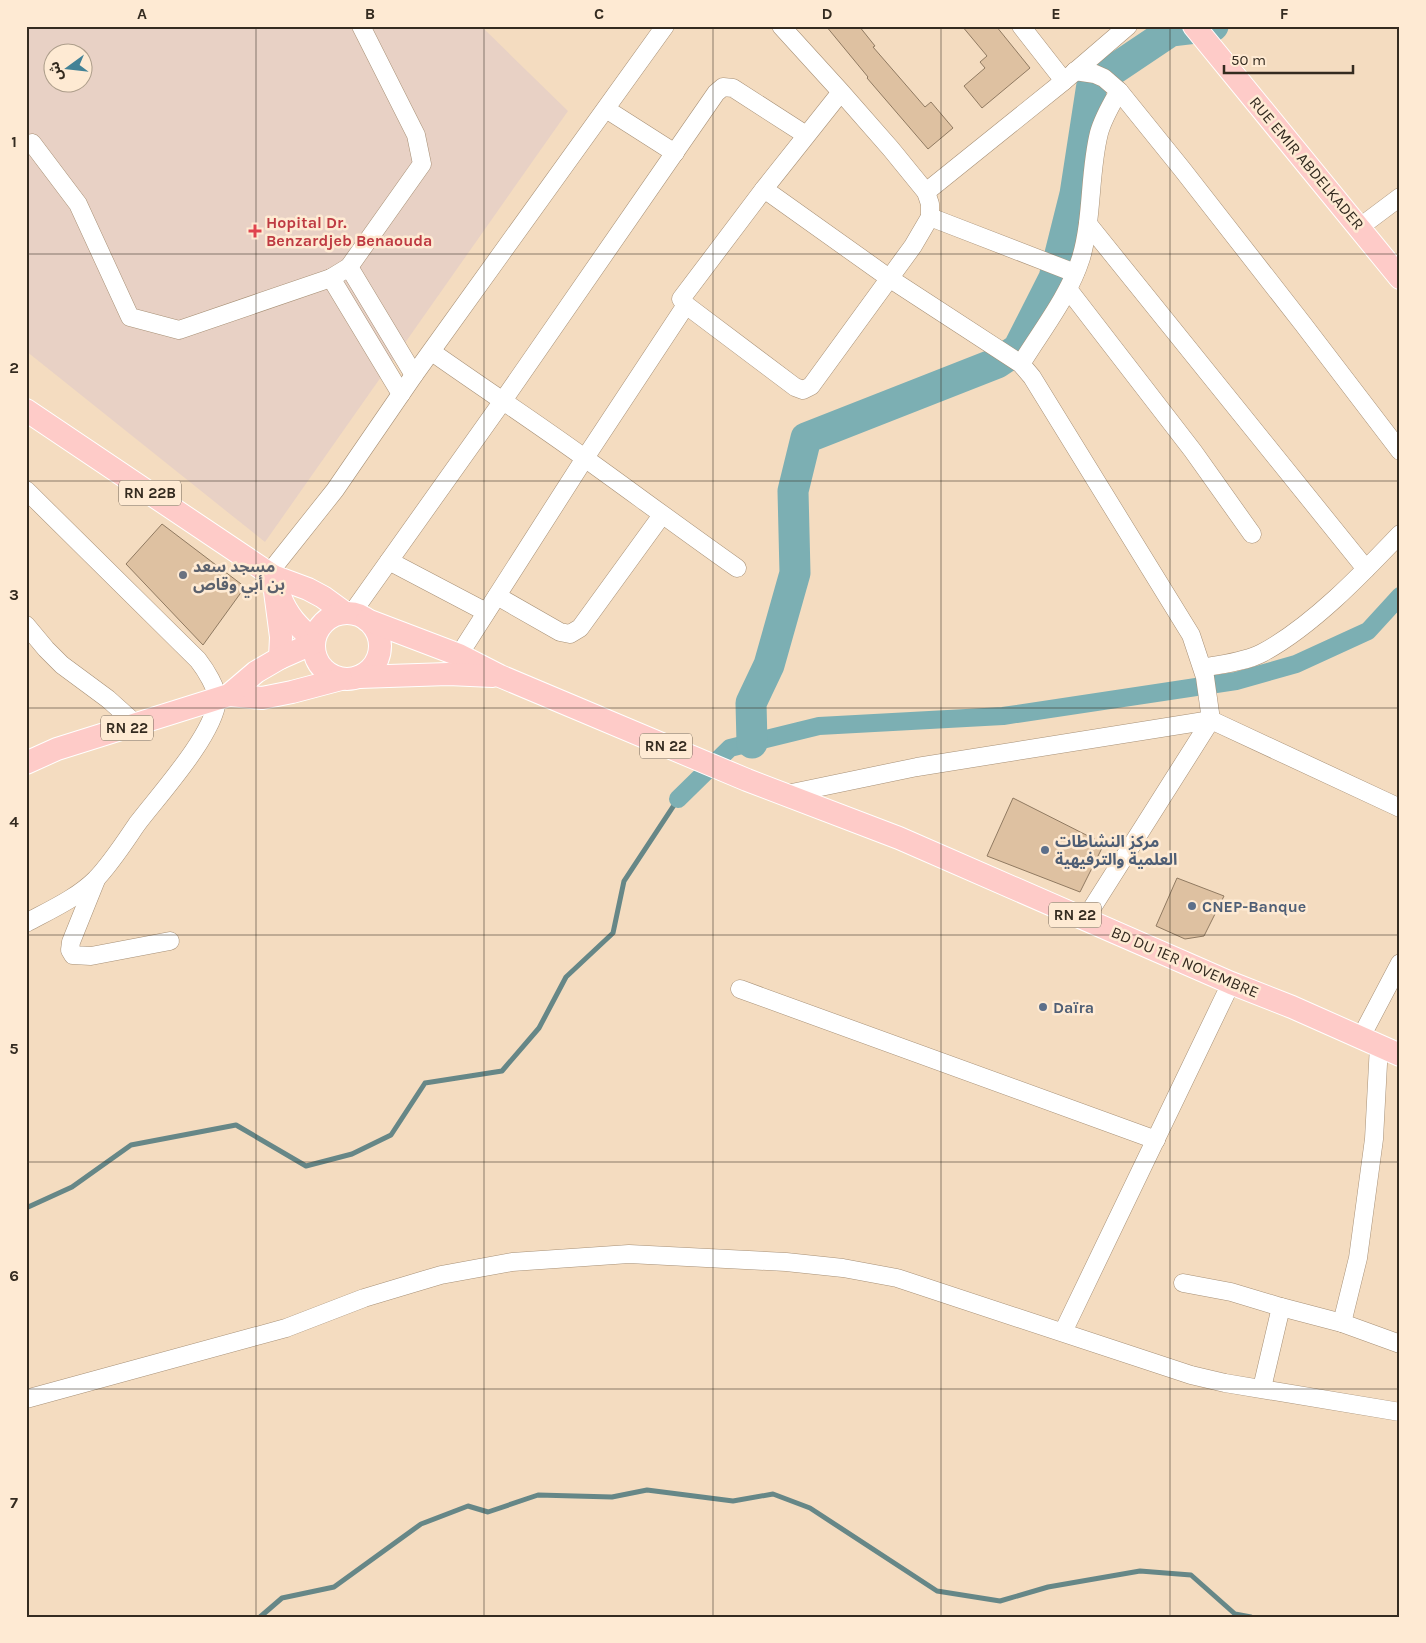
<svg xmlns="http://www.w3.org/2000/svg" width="1426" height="1643" font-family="Karla,'Noto Sans Arabic',sans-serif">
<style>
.medical{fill:#e8d1c5;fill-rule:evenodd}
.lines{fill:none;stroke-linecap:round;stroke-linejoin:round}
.stream{stroke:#668787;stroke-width:5}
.canal{stroke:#7cafb3;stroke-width:18}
.river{stroke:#7cafb3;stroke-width:31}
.building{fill:#dec1a1;stroke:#907a61}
.minor-casing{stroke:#a79076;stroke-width:19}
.major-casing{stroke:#fff;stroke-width:24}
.minor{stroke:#fff;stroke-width:18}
.major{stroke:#fecbc8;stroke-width:22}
.grid{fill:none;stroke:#342b20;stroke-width:1;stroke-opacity:0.55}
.health-dot{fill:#e0444e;stroke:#feead3;stroke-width:2}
.worship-dot{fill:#6b7280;stroke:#feead3;stroke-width:2}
.service-dot{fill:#5c6f8a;stroke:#feead3;stroke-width:2}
.labels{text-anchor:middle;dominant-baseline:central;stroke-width:5;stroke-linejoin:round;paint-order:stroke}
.shield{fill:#feead3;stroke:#716456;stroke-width:1}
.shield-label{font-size:15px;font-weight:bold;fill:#342b20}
.street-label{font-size:16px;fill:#342b20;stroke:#feead3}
.health-label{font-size:16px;font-weight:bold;fill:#be3a42;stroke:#feead3;text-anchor:start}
.worship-label{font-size:16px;font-weight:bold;fill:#5b616d;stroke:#feead3;text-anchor:start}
.service-label{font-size:16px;font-weight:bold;fill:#4e5e75;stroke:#feead3;text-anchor:start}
.neatline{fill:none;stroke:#342b20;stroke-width:2}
.grid-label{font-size:16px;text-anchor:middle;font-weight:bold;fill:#342b20}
</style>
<rect width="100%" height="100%" fill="#f4dcc0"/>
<!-- medical -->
<path class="medical" d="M 26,26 L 481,26 L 568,111 L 265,542 L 26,351 ZM 52,52 L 82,52 L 82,82 L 52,82 Z"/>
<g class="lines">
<!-- stream -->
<g class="stream">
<polyline points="26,1208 72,1187 131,1145 236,1125 306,1166 352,1154 391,1135 425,1083 502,1071 539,1028 566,977 613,933 624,881 678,799"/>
<polyline points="260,1617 282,1598 334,1587 421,1524 468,1506 488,1512 538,1495 612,1497 647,1490 733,1501 773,1494 810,1508 937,1591 1000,1601 1048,1587 1140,1571 1191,1575 1235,1614 1251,1617"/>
</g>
<!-- canal -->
<polyline class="canal" points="678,799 730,748 819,726 1003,716 1236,681 1296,664 1368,631 1400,596"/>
<!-- river -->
<polyline class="river" points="752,743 751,703 769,665 795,573 793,491 806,438 997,363 1018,349 1054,278 1075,194 1092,84 1171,31 1213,26"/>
</g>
<!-- building -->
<g class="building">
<polygon points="826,26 859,26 875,46 873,47 925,107 931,102 953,128 928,149 867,78 868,77"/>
<polygon points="962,26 996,26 1030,68 982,108 964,86 985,68 980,62 987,56"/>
<polygon points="162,524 245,587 203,645 126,564"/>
<polygon points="1013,798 1104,844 1080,892 987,856"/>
<polygon points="1177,878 1224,896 1204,936 1185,939 1156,926"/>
</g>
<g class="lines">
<!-- minor casing -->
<g class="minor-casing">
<g id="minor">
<polyline points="781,26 841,92 891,149 926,192 930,204 930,217 913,246 811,386 803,390 795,387 686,305 681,299 764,189 841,92"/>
<polyline points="1021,26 1064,81"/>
<polyline points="1075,71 1095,74 1104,78 1119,91 1182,169 1303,324 1400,451"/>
<polyline points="606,109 675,153"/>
<polyline points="32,143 78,204 130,317 179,330 331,278 349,267 422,164 416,135 361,26"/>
<polyline points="764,189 889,278 1021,364 1032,377 1191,635 1205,677 1211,720 1085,919"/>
<polyline points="926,192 1064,81 1128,26"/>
<polyline points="930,217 1075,273"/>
<polyline points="1088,224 1366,569"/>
<polyline points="1360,227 1400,197"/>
<polyline points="349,267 414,375"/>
<polyline points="331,278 401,394"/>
<polyline points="1068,289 1193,451 1252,534"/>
<path d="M 432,352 C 483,388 535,422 586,459 C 636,495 686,532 737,568"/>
<path d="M 1021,364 C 1042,330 1069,296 1081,258 C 1093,217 1089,173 1099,133 C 1103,118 1111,105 1119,91"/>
<path d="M 26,490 L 198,660 C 205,669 218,689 217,701 C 213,736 159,795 137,824 C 124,843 112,862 96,879 C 77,898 50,910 26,923"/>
<polyline points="389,561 486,612"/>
<polyline points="269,573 335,490 414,375 665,26"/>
<polyline points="497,596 560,632 570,634 580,628 662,515"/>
<polyline points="352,613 502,402 716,93 723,87 733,88 806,135"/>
<polyline points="26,625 46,649 62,665 108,699 137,725"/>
<polyline points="459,655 585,458 686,305"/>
<path d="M 1203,668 C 1222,664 1245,662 1262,653 C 1311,627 1361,575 1400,534"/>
<polyline points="787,794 917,767 1211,720 1400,808"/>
<polyline points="96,880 71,942 70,950 73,955 91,956 170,941"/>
<polyline points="740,989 1156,1140"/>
<polyline points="1361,1037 1400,963"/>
<polyline points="1183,1283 1231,1292 1281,1307"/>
<polyline points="1342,1323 1358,1258 1374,1139 1379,1045"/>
<polyline points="1063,1332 1231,983"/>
<polyline points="1262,1388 1281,1307 1342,1323 1400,1344"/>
<polyline points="26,1399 286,1328 364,1298 441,1275 512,1262 629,1254 786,1262 843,1268 897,1278 1191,1375 1225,1383 1400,1412"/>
</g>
</g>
<!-- major casing -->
<g class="major-casing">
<g id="major">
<polyline points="1194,26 1400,278"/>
<polyline points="26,410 273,576 308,589 323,597 345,613"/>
<polyline points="273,576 281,637 280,658"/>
<path d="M 280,596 C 287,616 299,627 314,641"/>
<circle cx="347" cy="646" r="33"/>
<polyline points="367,620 459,655 500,676 747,780 899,838 1231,983 1292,1007 1400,1055"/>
<polyline points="359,677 448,674 493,676"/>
<polyline points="229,695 262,698 292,692 341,679"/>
<polyline points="26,763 57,749 229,695 256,672 280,658 314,643"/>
</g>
</g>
<!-- minor -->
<use href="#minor" class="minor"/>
<!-- major -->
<use href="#major" class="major"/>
</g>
<!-- grid -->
<path class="grid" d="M 256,26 L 256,1617M 484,26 L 484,1617M 713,26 L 713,1617M 941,26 L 941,1617M 1170,26 L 1170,1617M 26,254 L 1400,254M 26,481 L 1400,481M 26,708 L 1400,708M 26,935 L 1400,935M 26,1162 L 1400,1162M 26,1389 L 1400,1389"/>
<!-- markers -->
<path class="health-dot" d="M252.5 223.5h5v5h5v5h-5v5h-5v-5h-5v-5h5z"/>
<circle class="worship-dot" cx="183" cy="575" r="5"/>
<g class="service-dot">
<circle cx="1045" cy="850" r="5"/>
<circle cx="1192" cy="906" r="5"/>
<circle cx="1043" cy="1007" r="5"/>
</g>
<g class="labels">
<!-- shield labels -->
<g class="shield">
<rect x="119" y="480.5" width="62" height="25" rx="4"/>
<rect x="101" y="715.5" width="52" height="25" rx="4"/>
<rect x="640" y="733.5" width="52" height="25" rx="4"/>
<rect x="1049" y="902.5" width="52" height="25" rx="4"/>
</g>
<g class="shield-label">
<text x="150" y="493">RN 22B</text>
<text x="127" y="728">RN 22</text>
<text x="666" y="746">RN 22</text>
<text x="1075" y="915">RN 22</text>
</g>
<!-- street labels -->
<g class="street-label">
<text transform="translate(1307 163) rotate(50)">RUE EMIR ABDELKADER</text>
<text transform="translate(1185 962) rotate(23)">BD DU 1ER NOVEMBRE</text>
</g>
<!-- health labels -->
<g class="health-label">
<text x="266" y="222">Hopital Dr.<tspan x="266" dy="18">Benzardjeb Benaouda</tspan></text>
</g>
<!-- worship labels -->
<g class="worship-label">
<text x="193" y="566">مسجد سعد<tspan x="193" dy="18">بن أبي وقاص</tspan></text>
</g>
<!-- service labels -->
<g class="service-label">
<text x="1055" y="841">مركز النشاطات<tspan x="1055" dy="18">العلمية والترفيهية</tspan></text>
<text x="1202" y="906">CNEP-Banque</text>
<text x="1053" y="1007">Daïra</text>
</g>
</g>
<!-- border -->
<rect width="1426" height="1643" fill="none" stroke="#feead3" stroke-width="55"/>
<!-- north arrow -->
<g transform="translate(68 68) rotate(255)"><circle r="24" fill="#feead3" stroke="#ad9e8b"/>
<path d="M0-4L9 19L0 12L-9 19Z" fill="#438296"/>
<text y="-8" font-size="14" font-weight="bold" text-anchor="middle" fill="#342b20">ش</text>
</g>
<!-- scale -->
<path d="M1224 65v8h129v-8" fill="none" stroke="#342b20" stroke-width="2.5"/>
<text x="1231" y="65" font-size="15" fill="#342b20" stroke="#feead3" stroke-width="4" paint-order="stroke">50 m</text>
<rect x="28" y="28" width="1370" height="1588" class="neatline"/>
<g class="grid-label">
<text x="142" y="19">A</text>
<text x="370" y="19">B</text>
<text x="599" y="19">C</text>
<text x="827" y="19">D</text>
<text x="1056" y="19">E</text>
<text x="1284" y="19">F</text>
<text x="14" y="147">1</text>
<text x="14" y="373">2</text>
<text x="14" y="600">3</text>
<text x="14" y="827">4</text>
<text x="14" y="1054">5</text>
<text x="14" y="1281">6</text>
<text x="14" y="1508">7</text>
</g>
</svg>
